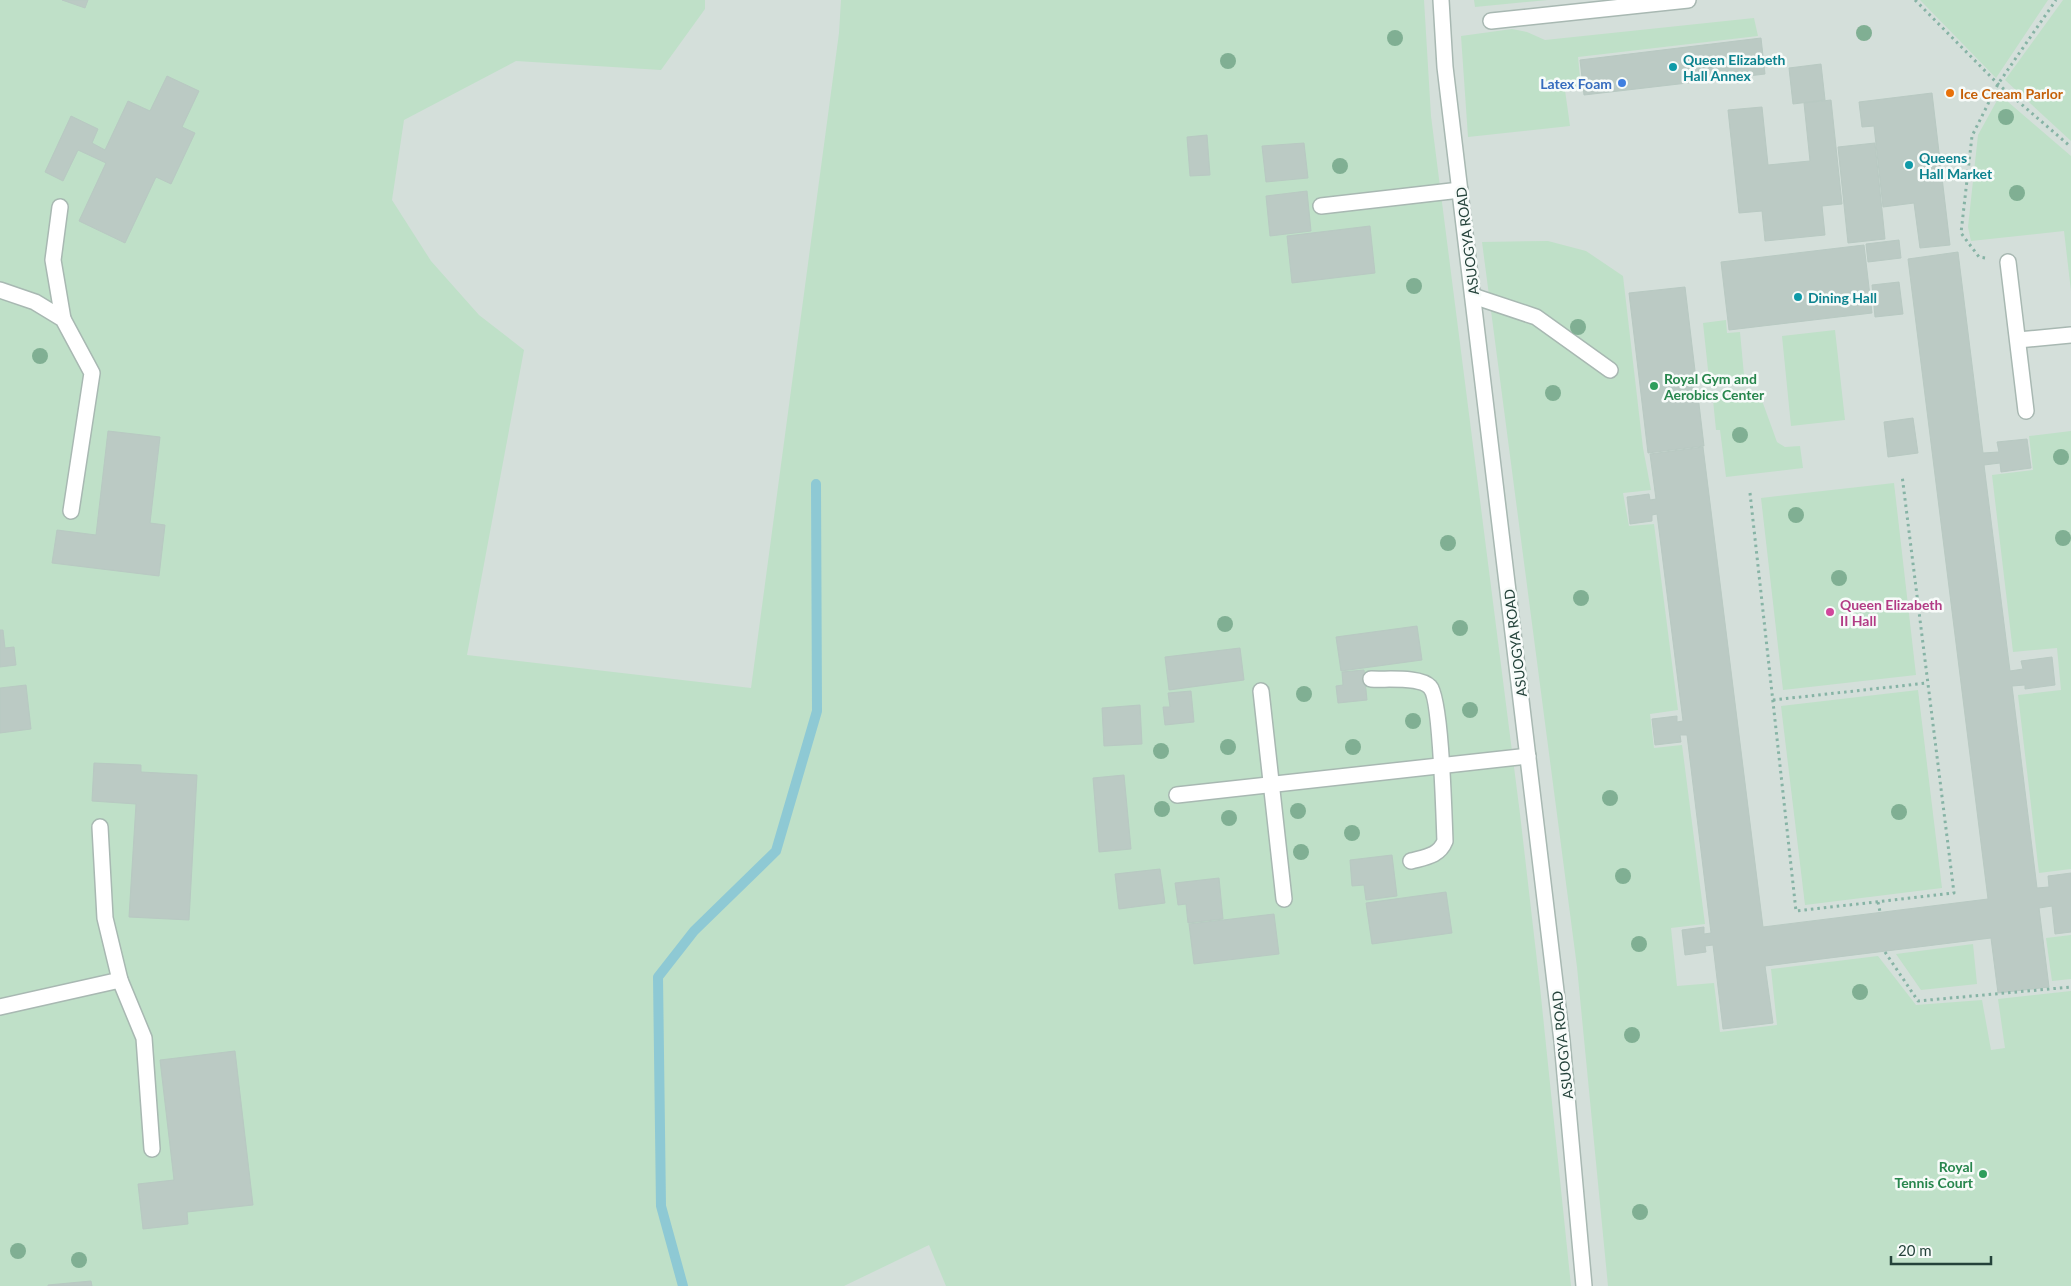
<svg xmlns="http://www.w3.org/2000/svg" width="2071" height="1286" font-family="Lato,sans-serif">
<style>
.built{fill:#d4dfda}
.green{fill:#bfe0c8}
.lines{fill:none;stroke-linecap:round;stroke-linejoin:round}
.stream{stroke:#8ec9d4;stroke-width:10}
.building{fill:#bbcac4;stroke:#b8c9c2}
.lane-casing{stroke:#a8b8b2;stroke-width:18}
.street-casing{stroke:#a8b8b2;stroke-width:18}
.path{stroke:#86b3a5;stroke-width:3;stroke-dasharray:2.5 4;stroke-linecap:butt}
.lane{stroke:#fff;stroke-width:15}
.street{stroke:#fff;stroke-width:15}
.tree{fill:#80af93}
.culture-dot{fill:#0f9aa8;stroke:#f7fbf9;stroke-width:2}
.shop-dot{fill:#3f7fe0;stroke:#f7fbf9;stroke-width:2}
.food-dot{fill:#e8710a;stroke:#f7fbf9;stroke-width:2}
.leisure-dot{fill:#2e9e5b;stroke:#f7fbf9;stroke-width:2}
.hotel-dot{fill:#d1479c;stroke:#f7fbf9;stroke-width:2}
.labels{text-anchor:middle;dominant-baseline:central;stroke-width:5;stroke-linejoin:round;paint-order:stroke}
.culture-label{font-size:14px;font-weight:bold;fill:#0d838f;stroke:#f7fbf9;text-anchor:start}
.shop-label{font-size:14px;font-weight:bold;fill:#366cbe;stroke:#f7fbf9;text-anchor:end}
.food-label{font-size:14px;font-weight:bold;fill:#c56008;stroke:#f7fbf9;text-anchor:start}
.street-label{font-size:14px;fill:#24423a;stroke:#f7fbf9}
.leisure-label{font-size:14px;font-weight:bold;fill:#27864d;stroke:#f7fbf9;text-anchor:start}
.hotel-label{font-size:14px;font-weight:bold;fill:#b23c85;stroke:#f7fbf9;text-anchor:start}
</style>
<rect width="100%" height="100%" fill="#e6efeb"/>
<!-- built -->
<rect class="built" x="0" y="0" width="2071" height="1286"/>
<!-- green -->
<g class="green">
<polygon points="0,0 705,0 705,9 661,70 516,61 404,120 392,200 431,261 479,315 524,350 467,655 751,688 839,33 841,0 1424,0 1431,116 1520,814 1540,987 1571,1286 946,1286 929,1245 844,1286 0,1286"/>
<polygon points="1474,0 1548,0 1475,7"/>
<polygon points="1920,0 2048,0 1996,78"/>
<polygon points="2063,0 2071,0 2071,141 2005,80"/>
<polygon points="1754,18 1758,36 1578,57 1581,88 1565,90 1570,126 1468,137 1461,36 1512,29 1527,32 1545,40"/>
<polygon points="2000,95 2071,156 2071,291 2064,231 1971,241 1968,227 1978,135"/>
<polygon points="1548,241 1586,251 1623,276 1643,448 1651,490 1623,493 1629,526 1654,524 1678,710 1650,714 1654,748 1682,745 1705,924 1671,928 1677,986 1714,983 1720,1032 1777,1025 1771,969 1878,956 1916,1005 1982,1000 1991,1050 2005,1048 1998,999 2071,991 2071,1286 1608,1286 1577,967 1482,242"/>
<polygon points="1726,320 1727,333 1740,332 1744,375 1709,379 1703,323"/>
<polygon points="1835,330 1845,420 1791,426 1782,336"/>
<polygon points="1760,395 1777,442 1785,447 1800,446 1803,468 1726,477 1720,430 1716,430 1713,400"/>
<polygon points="2071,431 2071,869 2039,873 2018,695 2061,690 2057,648 2013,652 1992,475 2033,470 2029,436"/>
<polygon points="1894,483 1916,675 1783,690 1761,498"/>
<polygon points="1918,690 1942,888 1805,905 1781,706"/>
<polygon points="2071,935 2071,979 2052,981 2046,938"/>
<polygon points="1973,944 1977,984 1921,990 1896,954"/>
</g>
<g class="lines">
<!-- stream -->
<polyline class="stream" points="683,1286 661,1206 658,977 694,931 776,851 817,711 816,484"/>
</g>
<!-- building -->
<g class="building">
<polygon points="62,0 88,0 85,8"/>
<polygon points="1761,38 1765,74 1584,95 1580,60"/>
<polygon points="1821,64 1825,100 1793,104 1789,68"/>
<polygon points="167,76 199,91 182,127 195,133 171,184 156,177 125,243 79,221 106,163 78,150 63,181 45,172 71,116 98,129 92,143 105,150 128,101 150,111"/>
<polygon points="1932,93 1950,245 1920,248 1914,203 1883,207 1874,126 1862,127 1859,102"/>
<polygon points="1831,100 1842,204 1822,206 1825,235 1765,241 1762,211 1739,213 1728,110 1762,107 1768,165 1810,161 1804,103"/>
<polygon points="1207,135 1210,175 1190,176 1187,137"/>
<polygon points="1304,143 1308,178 1266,182 1262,146"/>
<polygon points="1875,143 1885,239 1848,243 1838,147"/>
<polygon points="1307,191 1311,231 1270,236 1266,196"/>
<polygon points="1370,226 1375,273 1292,283 1287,236"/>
<polygon points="1899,240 1901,258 1868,262 1866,244"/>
<polygon points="1864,245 1872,313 1729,330 1721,262"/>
<polygon points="1958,252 1983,453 1999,452 1997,442 2027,439 2031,468 2001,472 2000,463 1984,465 2010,671 2023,669 2021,661 2052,657 2055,685 2025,689 2025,685 2012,686 2037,888 2049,887 2048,876 2071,873 2071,932 2055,934 2052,906 2039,908 2049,987 1998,993 1991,938 1765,966 1773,1023 1723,1029 1713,945 1705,946 1706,952 1685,955 1682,930 1704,927 1704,934 1711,933 1687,735 1680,735 1681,742 1655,745 1652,719 1677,716 1677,722 1683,721 1657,514 1652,515 1652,521 1630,524 1627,497 1649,494 1650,500 1656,499 1650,454 1703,447 1763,927 1988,899 1908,259"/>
<polygon points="1899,282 1903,314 1875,317 1872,285"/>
<polygon points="1685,287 1704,446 1648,453 1629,293"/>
<polygon points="1913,418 1918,453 1888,457 1884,422"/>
<polygon points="108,431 160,437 150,523 165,525 159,576 52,563 57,530 96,535"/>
<polygon points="1417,626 1422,660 1341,671 1336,637"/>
<polygon points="0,630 3,630 5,648 14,647 16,665 0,667"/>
<polygon points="1240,648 1244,680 1169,690 1165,657"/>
<polygon points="1364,670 1367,700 1338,703 1336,686 1343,685 1342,672"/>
<polygon points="26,685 31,729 0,733 0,688"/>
<polygon points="1191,691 1194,722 1165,725 1163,707 1170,707 1168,693"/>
<polygon points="1140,705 1142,744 1104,746 1102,708"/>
<polygon points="94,763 141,765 141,772 197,775 189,920 129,917 136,804 92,801"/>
<polygon points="1124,775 1131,849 1099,852 1093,778"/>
<polygon points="1392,855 1397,896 1366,900 1364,885 1352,886 1350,860"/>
<polygon points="1160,869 1165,903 1119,909 1115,874"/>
<polygon points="1219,878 1223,919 1188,923 1186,904 1178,905 1175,883"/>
<polygon points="1446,892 1452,933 1372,944 1366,903"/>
<polygon points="1274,914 1279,954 1194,964 1189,924"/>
<polygon points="235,1051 253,1205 187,1212 188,1224 143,1229 138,1184 174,1180 160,1060"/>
<polygon points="91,1281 92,1286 48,1286 48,1285"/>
</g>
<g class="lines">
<!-- lane casing -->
<g class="lane-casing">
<g id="lane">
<polyline points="1491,21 1688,0"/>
<polyline points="1321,206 1460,190"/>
<polyline points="60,207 53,260 63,319"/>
<polyline points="2008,262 2026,411"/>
<polyline points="0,290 35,302 63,319 92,373 71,511"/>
<polyline points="1473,296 1536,317 1610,370"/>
<polyline points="2018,340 2071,335"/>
<path d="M 1371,679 C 1386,680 1420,676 1430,687 C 1441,698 1444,818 1445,841 C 1439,856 1426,857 1411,861"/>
<polyline points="1261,691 1284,899"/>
<polyline points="1177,795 1528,756"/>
<polyline points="100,827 105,918 120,980"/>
<polyline points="0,1007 120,980 144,1038 152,1149"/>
</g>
</g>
<!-- street casing -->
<g class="street-casing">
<polyline id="street" points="1441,0 1445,67 1562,1041 1584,1286"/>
</g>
<!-- path -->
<g class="path">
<polyline points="1915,0 1998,84 2071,147"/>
<polyline points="1985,258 1979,257 1961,233 1972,136 1998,84 2056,0"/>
<polyline points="1750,493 1796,911 1954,893 1902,475"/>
<polyline points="1773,700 1927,683"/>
<polyline points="1878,902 1880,912"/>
<polyline points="1885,952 1918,1001 2071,987"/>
</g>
<!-- lane -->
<use href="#lane" class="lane"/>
<!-- street -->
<use href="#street" class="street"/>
</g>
<!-- trees -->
<g class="tree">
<circle cx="1864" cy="33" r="8"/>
<circle cx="1395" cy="38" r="8"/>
<circle cx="1228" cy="61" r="8"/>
<circle cx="2006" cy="117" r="8"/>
<circle cx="1340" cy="166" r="8"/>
<circle cx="2017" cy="193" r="8"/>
<circle cx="1414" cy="286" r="8"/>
<circle cx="1578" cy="327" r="8"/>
<circle cx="40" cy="356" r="8"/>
<circle cx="1553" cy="393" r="8"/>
<circle cx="1740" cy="435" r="8"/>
<circle cx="2061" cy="457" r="8"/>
<circle cx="1796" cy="515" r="8"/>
<circle cx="2063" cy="538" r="8"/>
<circle cx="1448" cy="543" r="8"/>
<circle cx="1839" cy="578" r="8"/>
<circle cx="1581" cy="598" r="8"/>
<circle cx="1225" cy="624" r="8"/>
<circle cx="1460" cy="628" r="8"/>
<circle cx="1304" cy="694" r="8"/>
<circle cx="1470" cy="710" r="8"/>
<circle cx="1413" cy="721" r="8"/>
<circle cx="1228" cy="747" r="8"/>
<circle cx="1353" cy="747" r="8"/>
<circle cx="1161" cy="751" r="8"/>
<circle cx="1610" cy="798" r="8"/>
<circle cx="1162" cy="809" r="8"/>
<circle cx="1298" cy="811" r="8"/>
<circle cx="1899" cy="812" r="8"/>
<circle cx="1229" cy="818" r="8"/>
<circle cx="1352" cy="833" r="8"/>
<circle cx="1301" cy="852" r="8"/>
<circle cx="1623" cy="876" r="8"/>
<circle cx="1639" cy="944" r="8"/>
<circle cx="1860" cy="992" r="8"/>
<circle cx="1632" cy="1035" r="8"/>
<circle cx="1640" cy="1212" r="8"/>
<circle cx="18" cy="1251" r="8"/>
<circle cx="79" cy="1260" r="8"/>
</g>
<!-- markers -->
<g class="culture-dot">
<circle cx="1673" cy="67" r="5"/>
<circle cx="1909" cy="165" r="5"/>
<circle cx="1798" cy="297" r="5"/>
</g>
<circle class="shop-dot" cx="1622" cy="83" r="5"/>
<circle class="food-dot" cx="1950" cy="93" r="5"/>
<g class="leisure-dot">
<circle cx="1654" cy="386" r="5"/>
<circle cx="1983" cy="1174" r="5"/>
</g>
<circle class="hotel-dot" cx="1830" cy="612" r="5"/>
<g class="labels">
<!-- culture labels -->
<g class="culture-label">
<text x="1683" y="59">Queen Elizabeth<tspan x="1683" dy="16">Hall Annex</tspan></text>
<text x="1919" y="157">Queens<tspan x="1919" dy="16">Hall Market</tspan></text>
<text x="1808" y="297">Dining Hall</text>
</g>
<!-- shop labels -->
<g class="shop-label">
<text x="1612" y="83">Latex Foam</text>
</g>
<!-- food labels -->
<g class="food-label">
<text x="1960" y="93">Ice Cream Parlor</text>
</g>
<!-- street labels -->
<g class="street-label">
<text transform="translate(1467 241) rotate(-97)">ASUOGYA ROAD</text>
<text transform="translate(1515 643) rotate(-97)">ASUOGYA ROAD</text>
<text transform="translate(1562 1045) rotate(-96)">ASUOGYA ROAD</text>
</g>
<!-- leisure labels -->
<g class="leisure-label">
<text x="1664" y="378">Royal Gym and<tspan x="1664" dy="16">Aerobics Center</tspan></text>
<text x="1973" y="1166" text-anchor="end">Royal<tspan x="1973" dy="16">Tennis Court</tspan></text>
</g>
<!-- hotel labels -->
<g class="hotel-label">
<text x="1840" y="604">Queen Elizabeth<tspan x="1840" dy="16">II Hall</tspan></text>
</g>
</g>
<!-- scale -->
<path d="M1891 1256v8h100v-8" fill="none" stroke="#24423a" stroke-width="2.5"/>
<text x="1898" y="1256" font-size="15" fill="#24423a" stroke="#f7fbf9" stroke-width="4" paint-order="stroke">20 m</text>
</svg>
